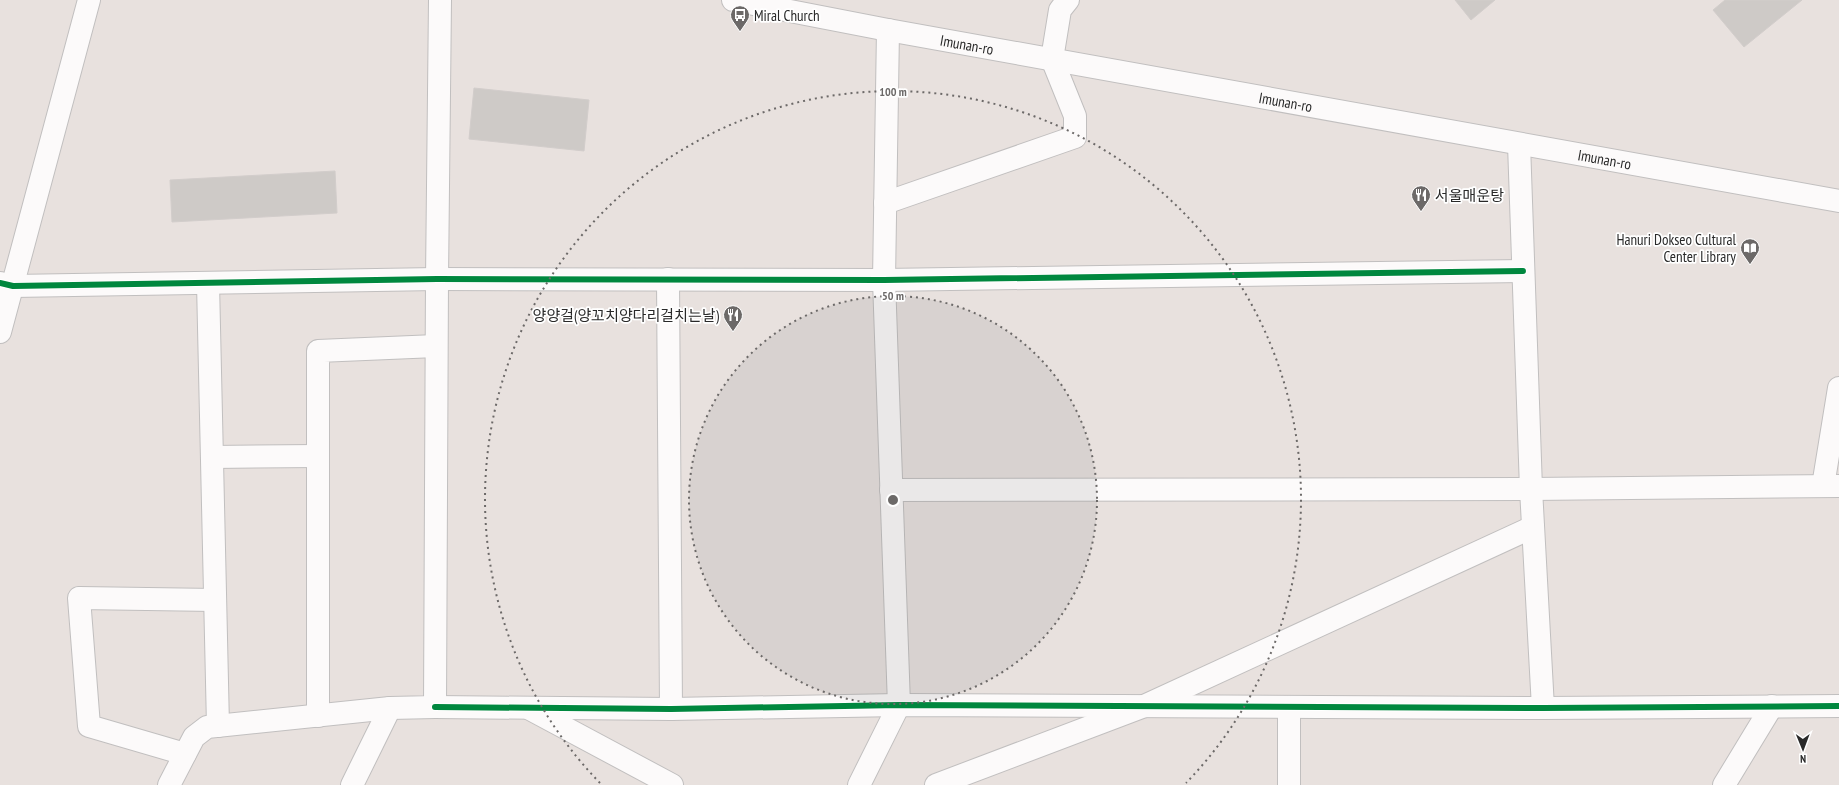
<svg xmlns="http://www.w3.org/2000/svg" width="1839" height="785" font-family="'PT Sans Narrow','Noto Sans KR',sans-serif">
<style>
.building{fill:#cecac7;stroke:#d2cdcb}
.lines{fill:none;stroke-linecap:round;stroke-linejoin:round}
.minor-casing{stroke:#c1bfbf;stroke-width:24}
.minor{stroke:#fcfafa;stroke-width:22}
.cycleway-casing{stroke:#fff;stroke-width:8}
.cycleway{stroke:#00873e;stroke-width:6}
.ring{fill:none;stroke:#6c6968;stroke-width:2;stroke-dasharray:2 4}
.labels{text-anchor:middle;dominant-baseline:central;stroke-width:3.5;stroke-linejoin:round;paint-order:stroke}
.poi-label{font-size:15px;fill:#292929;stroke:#fff;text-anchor:start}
.street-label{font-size:15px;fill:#292929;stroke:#fff}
.centre{fill:#6c6968;stroke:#fff;stroke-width:2}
.ring-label{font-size:12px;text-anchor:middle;font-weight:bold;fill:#6c6968;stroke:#fff;stroke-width:3.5;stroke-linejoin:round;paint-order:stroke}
</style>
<rect width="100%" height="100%" fill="#e8e1de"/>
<!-- building -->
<g class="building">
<polygon points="1455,0 1495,0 1471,20"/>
<polygon points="1725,0 1802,0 1744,47 1713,10"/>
<polygon points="474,88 589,100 584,151 469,139"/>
<polygon points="335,171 337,213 172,222 170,180"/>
</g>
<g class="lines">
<!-- minor casing -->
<g class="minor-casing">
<g id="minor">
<path id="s1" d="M 733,0 L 888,30 L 1839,201"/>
<polyline points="1519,144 1531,489 1543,708"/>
<polyline points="885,203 1075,137 1075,116 1052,59 1060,10 1068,0"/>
<polyline points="668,279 671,709"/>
<polyline points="0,283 13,286 437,279 884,280 1523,271"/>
<polyline points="208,283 218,726"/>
<polyline points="0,332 89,0"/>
<polyline points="212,457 318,456"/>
<polyline points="1823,486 1839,388"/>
<polyline points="891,490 1531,489 1839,486"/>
<polyline points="435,707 671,709 899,705 1543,708 1839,706"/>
<polyline points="530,709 672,785"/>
<polyline points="318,716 318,351 436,346"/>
<polyline points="185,754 89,726 79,598 215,600"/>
<polyline points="169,785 194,737 207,727 390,708 435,707 437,279 440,0"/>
<polyline points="352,785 390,708"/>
<polyline points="859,785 899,705 884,280 888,30"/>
<polyline points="936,785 1142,707 1533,527"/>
<polyline points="1289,785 1289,707"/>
<polyline points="1724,785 1772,706"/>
</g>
</g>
<!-- minor -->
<use href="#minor" class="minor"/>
<!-- cycleway casing -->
<g class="cycleway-casing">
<g id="cycleway">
<polyline points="0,283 13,286 437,279 884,280 1523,271"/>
<polyline points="435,707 671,709 899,705 1543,708 1839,706"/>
</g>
</g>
<!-- cycleway -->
<use href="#cycleway" class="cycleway"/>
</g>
<!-- distance rings -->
<circle cx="893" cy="500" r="204" fill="#6c6968" fill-opacity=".12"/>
<g class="ring">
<circle cx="893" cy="500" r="204"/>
<path d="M600 783A408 408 0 1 1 1186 783"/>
</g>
<!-- icons -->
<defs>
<g id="bus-pin" transform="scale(1)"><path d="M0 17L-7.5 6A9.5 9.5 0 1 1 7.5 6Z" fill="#6c6968" stroke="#fff"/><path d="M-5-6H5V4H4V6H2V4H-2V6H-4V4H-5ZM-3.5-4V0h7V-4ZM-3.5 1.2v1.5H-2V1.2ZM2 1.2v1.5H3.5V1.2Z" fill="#fff"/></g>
<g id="restaurant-pin" transform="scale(1)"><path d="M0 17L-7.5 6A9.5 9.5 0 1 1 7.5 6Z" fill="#6c6968" stroke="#fff"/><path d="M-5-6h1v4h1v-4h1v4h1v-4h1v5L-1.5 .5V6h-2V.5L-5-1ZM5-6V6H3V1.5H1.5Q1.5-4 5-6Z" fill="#fff"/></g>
<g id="library-pin" transform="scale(1)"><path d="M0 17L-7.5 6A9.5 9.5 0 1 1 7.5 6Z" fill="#6c6968" stroke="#fff"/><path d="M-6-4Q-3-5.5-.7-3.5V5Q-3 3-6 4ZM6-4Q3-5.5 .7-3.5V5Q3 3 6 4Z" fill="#fff"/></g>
</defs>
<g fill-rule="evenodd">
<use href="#bus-pin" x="740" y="15"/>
<use href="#restaurant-pin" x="1421" y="195"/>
<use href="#library-pin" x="1750" y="248"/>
<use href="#restaurant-pin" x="733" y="315"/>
</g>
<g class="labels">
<!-- poi labels -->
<g class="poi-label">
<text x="754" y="15">Miral Church</text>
<text x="1435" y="195">서울매운탕</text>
<text x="1736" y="239" text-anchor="end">Hanuri Dokseo Cultural<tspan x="1736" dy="17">Center Library</tspan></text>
<text x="719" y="315" text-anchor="end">양양걸(양꼬치양다리걸치는날)</text>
</g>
<!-- street labels -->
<g class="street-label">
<text stroke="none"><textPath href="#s1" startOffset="238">Imunan-ro</textPath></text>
<text stroke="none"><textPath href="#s1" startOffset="562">Imunan-ro</textPath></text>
<text stroke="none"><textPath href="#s1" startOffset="886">Imunan-ro</textPath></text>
</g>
</g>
<circle cx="893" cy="500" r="6" class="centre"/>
<g class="ring-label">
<text x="893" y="96">100 m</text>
<text x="893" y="300">50 m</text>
</g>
<!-- north arrow -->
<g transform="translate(1803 749) rotate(179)" stroke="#ffffff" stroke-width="3" paint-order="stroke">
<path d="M0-3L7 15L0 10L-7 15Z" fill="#292929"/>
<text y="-6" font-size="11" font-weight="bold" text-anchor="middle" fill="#292929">N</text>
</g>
</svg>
